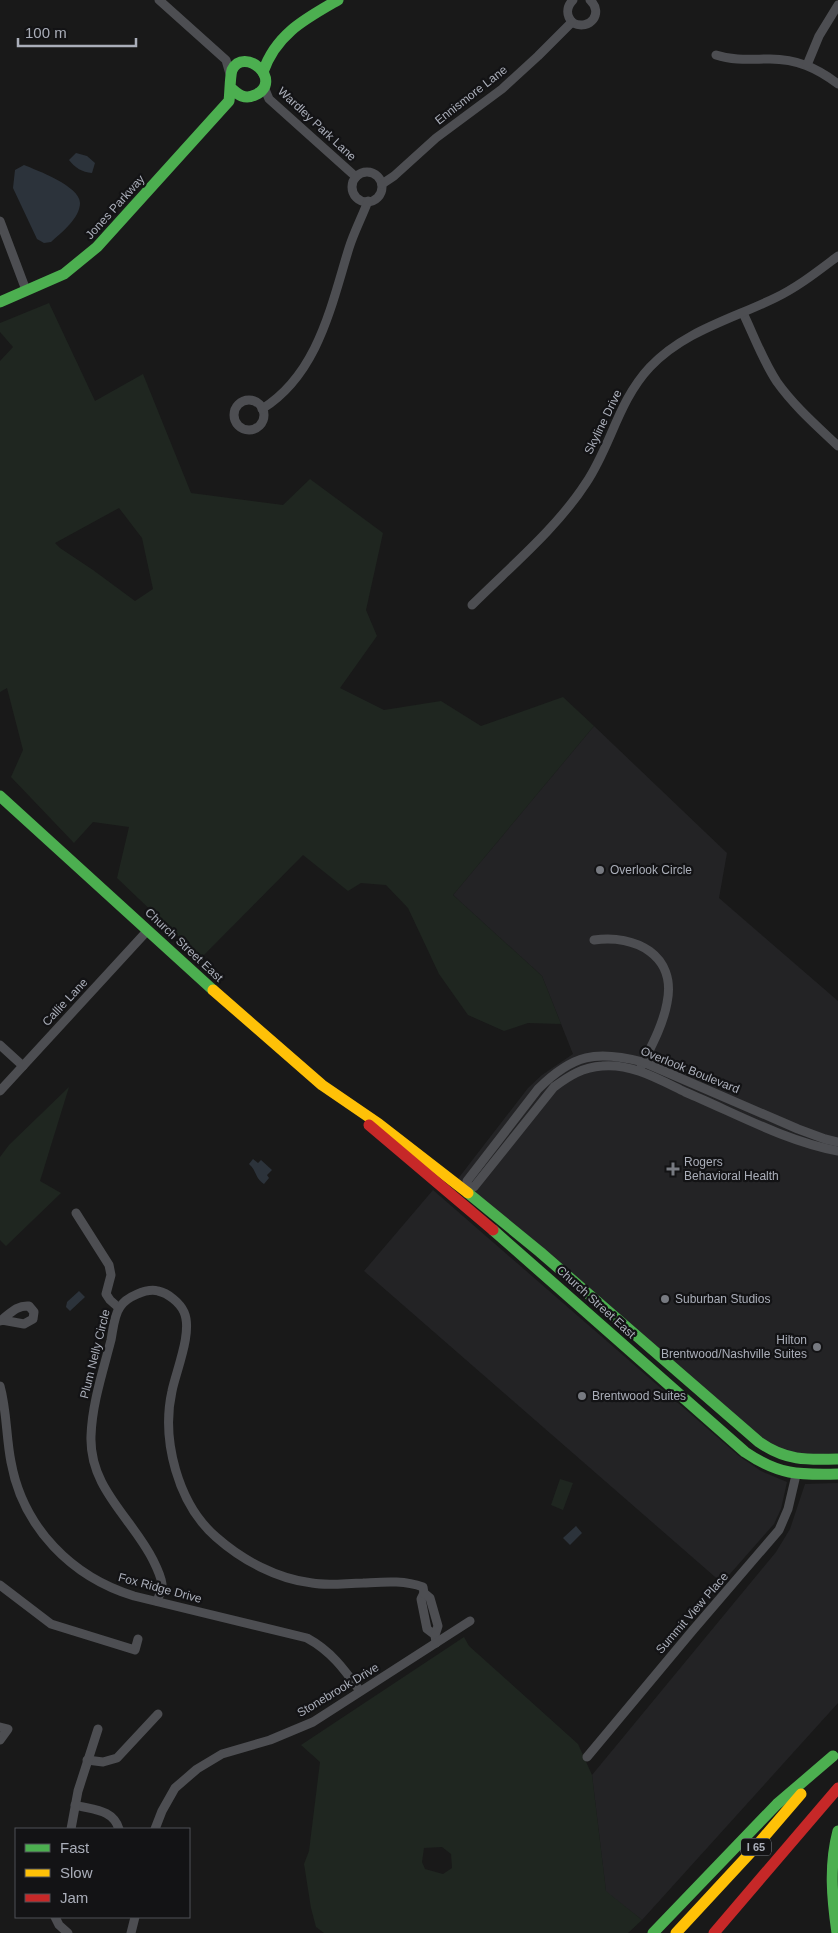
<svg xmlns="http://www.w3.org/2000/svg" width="838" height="1933" font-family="Helvetica,sans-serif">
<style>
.built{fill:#232325}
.green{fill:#1f2620;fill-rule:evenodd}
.water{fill:#2c333b}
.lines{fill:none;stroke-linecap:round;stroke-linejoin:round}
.street{stroke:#4d4e52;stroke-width:9}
.fast{stroke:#4caf50;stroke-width:11}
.slow{stroke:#ffc107;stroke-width:11}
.jam{stroke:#c62828;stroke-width:11}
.poi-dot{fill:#777a81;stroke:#131315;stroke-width:2}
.labels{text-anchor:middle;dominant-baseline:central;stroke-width:4.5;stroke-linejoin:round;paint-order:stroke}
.shield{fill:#131315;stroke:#7d8088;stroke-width:1}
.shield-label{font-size:11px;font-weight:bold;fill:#aaaeb9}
.street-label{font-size:12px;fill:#aaaeb9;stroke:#131315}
.poi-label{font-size:12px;fill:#aaaeb9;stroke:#131315;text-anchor:start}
</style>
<rect width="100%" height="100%" fill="#191919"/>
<!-- built -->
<g class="built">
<polygon points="594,726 727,853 719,898 838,1001 838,1453 810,1455 783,1450 767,1442 457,1180 528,1088 542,1075 573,1054 542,976 453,895"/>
<polygon points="433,1190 739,1456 761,1471 787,1482 781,1509 774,1524 722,1583 364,1271"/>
<polygon points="838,1483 838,1703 642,1920 606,1892 592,1775 776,1552 790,1529 805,1484"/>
</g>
<!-- green -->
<g class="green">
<path d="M 49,303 L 95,401 L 143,374 L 191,493 L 283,505 L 310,479 L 383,533 L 366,610 L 377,636 L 340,688 L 384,710 L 441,701 L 481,726 L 563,697 L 594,726 L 453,895 L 542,976 L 561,1024 L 528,1023 L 504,1031 L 468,1015 L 439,974 L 408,908 L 386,885 L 361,883 L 348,891 L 303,855 L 201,958 L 117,878 L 129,827 L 93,822 L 74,843 L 11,777 L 23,750 L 7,688 L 0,692 L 0,361 L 13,347 L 0,332 L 0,323 ZM 119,508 L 142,538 L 153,589 L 135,601 L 93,570 L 60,548 L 55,543 Z"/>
<polygon points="69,1087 40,1181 61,1193 6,1246 0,1240 0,1157 9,1145"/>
<polygon points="560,1479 573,1483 563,1510 551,1505"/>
<path d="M 464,1637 L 469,1646 L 578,1744 L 592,1775 L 606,1891 L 642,1920 L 628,1933 L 324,1933 L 316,1927 L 311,1908 L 304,1864 L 309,1851 L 320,1762 L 301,1745 ZM 442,1847 L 451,1854 L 452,1868 L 443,1874 L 425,1869 L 422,1862 L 424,1848 Z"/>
</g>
<!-- water -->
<g class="water">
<path d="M 76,153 L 87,156 L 95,163 L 92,173 C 82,172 75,168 69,160 Z"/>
<path d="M 24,165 C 36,170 80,186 80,203 C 80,218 61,233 51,242 L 44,243 L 37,239 L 13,188 L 15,170 Z"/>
<path d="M 253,1159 L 258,1163 L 261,1160 L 272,1170 L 267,1175 L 269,1178 L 264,1184 C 254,1177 257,1171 249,1164 Z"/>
<polygon points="79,1291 85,1297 70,1311 66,1307 67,1302"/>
<polygon points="576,1526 582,1533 570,1545 563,1538"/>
</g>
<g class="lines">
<!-- street -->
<g class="street">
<polyline points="159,0 226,60 230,74"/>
<path d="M 573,0 C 566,7 566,16 573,23 C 590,31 604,13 590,0"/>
<path d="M 716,55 C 734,61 752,59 770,59 C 797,59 817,68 838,84"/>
<polyline points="807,65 819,36 838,5"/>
<polyline points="264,87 269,99 356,177"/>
<circle cx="367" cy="187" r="15"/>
<polyline points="382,184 394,176 436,138 502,89 538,56 572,22"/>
<polyline points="0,221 26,290"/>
<path d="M 743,313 C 754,336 763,361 777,382 C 794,406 817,426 838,446"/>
<circle cx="249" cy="415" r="15"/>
<path d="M 262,409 C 318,374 331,306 349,248 C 354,232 362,217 368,201"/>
<path d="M 472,605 C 510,567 557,528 586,483 C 611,446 618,401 650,367 C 684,331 732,319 775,298 C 798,287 818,271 838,256"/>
<path d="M 594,940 C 635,934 677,955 667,1003 C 663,1025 651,1047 641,1067"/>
<polyline points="0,1045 23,1066"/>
<polyline points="0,1091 148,930"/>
<path d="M 468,1187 L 467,1181 L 538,1089 C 573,1054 596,1050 643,1062 L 798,1129 L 825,1139 L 838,1142"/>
<path d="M 465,1190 L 468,1187 L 474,1187 L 554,1087 C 569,1076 583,1067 602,1066 C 631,1063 660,1080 685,1092 C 735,1113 785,1141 838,1151"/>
<polyline points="76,1213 109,1265 111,1275 106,1294 110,1300 119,1308"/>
<path d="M 0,1321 C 10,1314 16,1305 29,1306 L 34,1312 L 33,1319 L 24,1324 L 2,1320"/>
<path d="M 0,1386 C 7,1411 6,1437 11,1462 C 23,1528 72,1577 134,1596 L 307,1638 C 331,1651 344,1669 360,1691"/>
<polyline points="0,1585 51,1624 135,1650 138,1639"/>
<polyline points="424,1593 421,1599 427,1629 435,1635"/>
<path d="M 157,1601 C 159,1596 162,1590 162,1584 C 161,1576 157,1568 153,1560 C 132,1518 89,1488 91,1436 C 92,1404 103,1371 111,1340 C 113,1330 114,1315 120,1307 C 126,1297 147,1288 158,1291 C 168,1293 180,1303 184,1312 C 193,1332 176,1371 172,1391 C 161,1440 178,1504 216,1537 C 242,1560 277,1579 312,1583 C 328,1586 347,1583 363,1583 C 384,1582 403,1580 423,1587 L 424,1593 L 430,1598 L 438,1626 L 435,1635 L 436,1643"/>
<polyline points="0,1727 8,1729 0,1740"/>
<polyline points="587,1757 693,1630 779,1530 788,1509 796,1475"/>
<polyline points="87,1760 103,1762 117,1758 158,1714"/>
<path d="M 75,1805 C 93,1810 113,1809 119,1829"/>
<polyline points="71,1829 78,1791 98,1729"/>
<polyline points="155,1829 162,1811 175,1788 197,1769 222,1754 270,1740 313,1722 470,1621"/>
<polyline points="55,1917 59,1925 68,1933"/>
<polyline points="131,1933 135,1917"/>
</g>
<!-- fast -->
<g class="fast">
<path d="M 263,72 C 276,34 305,19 338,0"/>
<path d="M 0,302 L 64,274 L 97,247 L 229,101 C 230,94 230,76 232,70 C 244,45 285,81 255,95 C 245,100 238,95 231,88"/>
<polyline points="0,796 213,990"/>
<path d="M 468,1193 L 540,1252 L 759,1442 C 786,1461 807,1460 838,1459"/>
<path d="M 493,1230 L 745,1452 C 779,1475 798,1475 838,1474"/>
<polyline points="653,1933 777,1804 833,1756"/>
<path d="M 837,1933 C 832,1898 829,1865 838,1831"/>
</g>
<!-- slow -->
<g class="slow">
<polyline points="213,990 322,1085 379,1124 468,1193"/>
<polyline points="676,1933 752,1851 801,1794"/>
</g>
<!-- jam -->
<g class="jam">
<polyline points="369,1125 493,1230"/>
<polyline points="714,1933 838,1788"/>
</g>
</g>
<!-- markers -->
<g class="poi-dot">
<circle cx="600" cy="870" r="5"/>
<path d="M670.5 1161.5h5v5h5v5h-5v5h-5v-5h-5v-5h5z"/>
<circle cx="665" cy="1299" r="5"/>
<circle cx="817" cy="1347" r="5"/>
<circle cx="582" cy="1396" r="5"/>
</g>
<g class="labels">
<!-- shield labels -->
<rect class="shield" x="741" y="1838.5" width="30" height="17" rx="4"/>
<g class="shield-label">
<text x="756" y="1847">I 65</text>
</g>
<!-- street labels -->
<g class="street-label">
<text transform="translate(471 95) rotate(-38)">Ennismore Lane</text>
<text transform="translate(317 124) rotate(43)">Wardley Park Lane</text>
<text transform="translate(115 207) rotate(-48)">Jones Parkway</text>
<text transform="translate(603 422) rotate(-64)">Skyline Drive</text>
<text transform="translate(184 945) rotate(43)">Church Street East</text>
<text transform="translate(65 1002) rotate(-47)">Callie Lane</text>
<text transform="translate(690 1070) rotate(22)">Overlook Boulevard</text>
<text transform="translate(596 1302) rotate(42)">Church Street East</text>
<text transform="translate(95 1354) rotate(-76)">Plum Nelly Circle</text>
<text transform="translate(160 1588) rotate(15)">Fox Ridge Drive</text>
<text transform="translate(692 1613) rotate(-49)">Summit View Place</text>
<text transform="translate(338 1690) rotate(-31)">Stonebrook Drive</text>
</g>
<!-- poi labels -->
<g class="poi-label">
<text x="610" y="870">Overlook Circle</text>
<text x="684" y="1162">Rogers<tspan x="684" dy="14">Behavioral Health</tspan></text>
<text x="675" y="1299">Suburban Studios</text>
<text x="807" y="1340" text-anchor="end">Hilton<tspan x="807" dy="14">Brentwood/Nashville Suites</tspan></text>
<text x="592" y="1396">Brentwood Suites</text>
</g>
</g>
<!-- legend -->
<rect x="15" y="1828" width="175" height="90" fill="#131315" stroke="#4f5157"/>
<rect x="25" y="1844" width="25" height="8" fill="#4caf50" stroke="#4f5157"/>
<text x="60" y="1853" font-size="15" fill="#aaaeb9">Fast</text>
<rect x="25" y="1869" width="25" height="8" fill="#ffc107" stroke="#4f5157"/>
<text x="60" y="1878" font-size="15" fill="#aaaeb9">Slow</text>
<rect x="25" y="1894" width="25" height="8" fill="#c62828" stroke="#4f5157"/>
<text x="60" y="1903" font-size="15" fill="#aaaeb9">Jam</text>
<!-- scale -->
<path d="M18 38v8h118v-8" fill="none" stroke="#aaaeb9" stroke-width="2.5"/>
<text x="25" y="38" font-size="15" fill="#aaaeb9" stroke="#131315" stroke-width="4" paint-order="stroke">100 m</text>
</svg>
